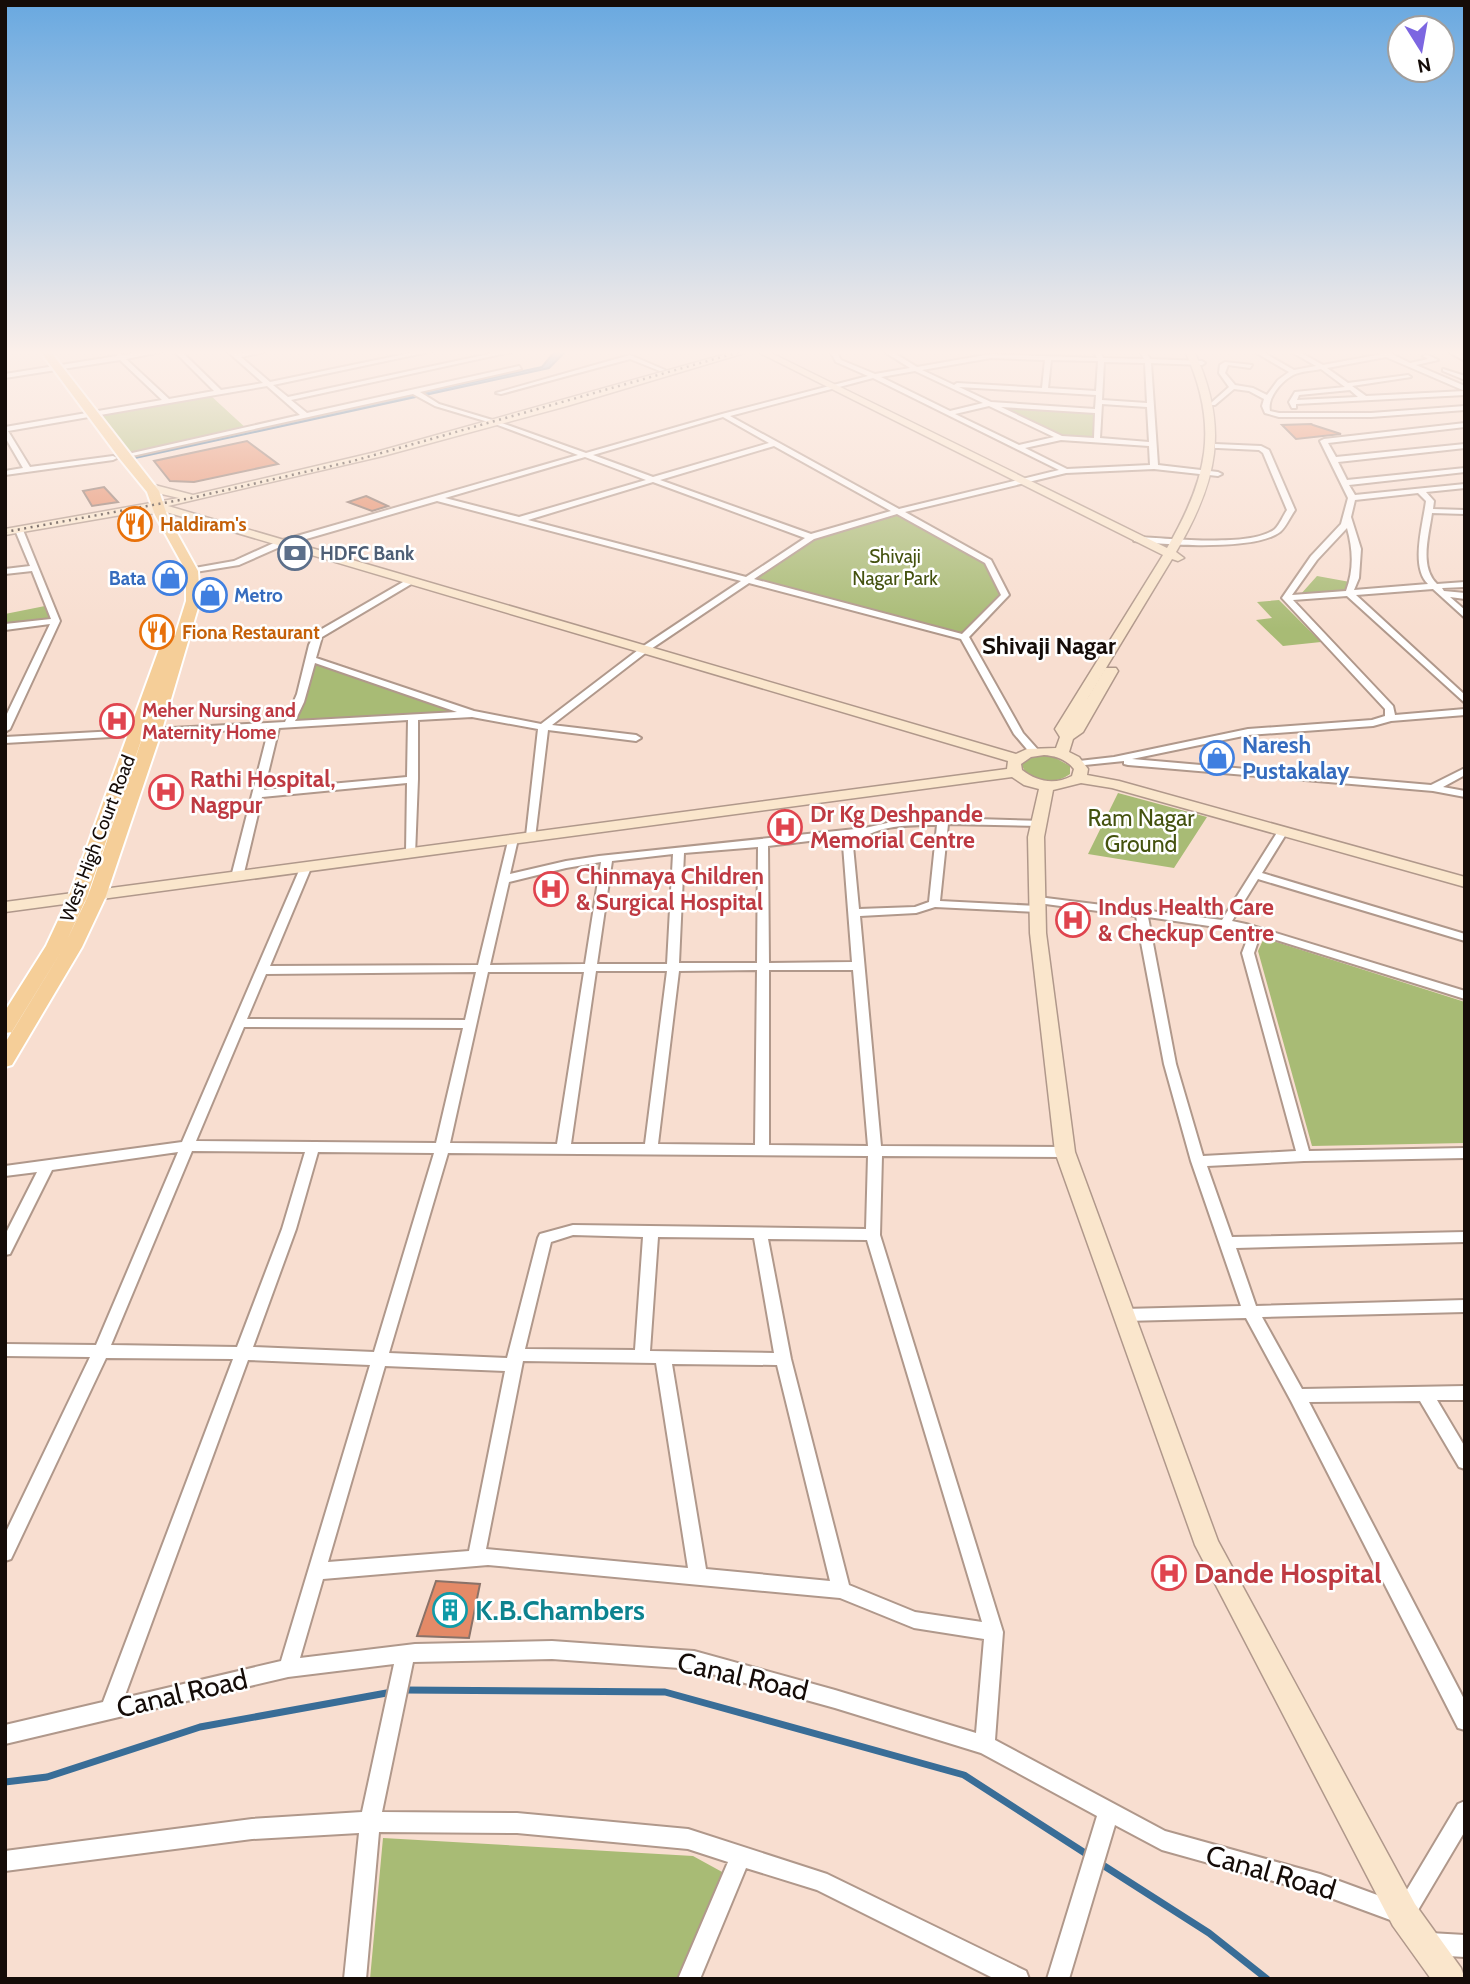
<svg xmlns="http://www.w3.org/2000/svg" width="1470" height="1984" viewBox="0 0 1470 1984" font-family="Cabin,sans-serif">
  <rect width="100%" height="100%" fill="#f8ded0"/>
  <path fill="#a8bb75" d="M210 395 248 430 128 458 96 414Z
    M999 407 1093 413V436H1063Z
    M898 512 987 562 1005 595 964 637 748 580 811 537Z
    M1317 576 1350 582 1346 592 1300 595Z
    M1279 600 1321 642 1283 646 1256 620 1272 618 1257 602Z
    M50 605 56 621 5 627V614Z
    M314 662 472 714 293 723Z
    M1035 756H1052L1070 766V774C1056 785 1028 784 1022 765L1024 761Z
    M1118 793 1207 817 1174 868 1088 854Z
    M1264 938 1465 1002V1143L1312 1146 1258 951Z
    M383 1838 693 1856 724 1873 678 1979H370Z"/>
  <path fill="#4897d4" stroke="#396d97" stroke-width="2" d="M555 351H566L549 368 135 458 248 430 542 367Z"/>
  <g fill="none" stroke-linecap="round" stroke-linejoin="round">
    <path stroke="#396d97" stroke-width="7" d="M404 1690 665 1692 964 1775 1088 1855
      M5 1782 47 1777 200 1727 392 1692
      M1098 1862 1209 1933 1267 1979"/>
  </g>
  <path fill="#e48a67" stroke="#8a7268" stroke-width="2" d="M1311 424 1313 425 1341 434 1296 439 1282 425Z
    M247 441 278 464 194 482 170 481 154 461Z
    M104 487 118 502 92 506 83 491Z
    M366 496 388 506 372 511 348 502Z
    M436 1581 480 1584 469 1638 417 1636Z"/>
  <g fill="none" stroke-linecap="round" stroke-linejoin="round">
    <g stroke="#b0988b" stroke-width="4">
      <path id="street" d="M149 351H165L126 359 169 399 214 391 174 351H181L221 390 263 383 227 351H234L237 354 268 351 241 357 270 382 420 351H433L273 385 288 397 503 351H516L291 400 307 413 519 366 521 369 420 392 439 404 499 422 586 453 722 414 868 376 836 362 830 351H836L841 360 875 374 910 368 883 351H891L917 367 991 354 1097 358 1094 352 1100 351 1103 358 1144 359 1140 351H1146L1150 359 1202 361 1205 363 1202 365 1151 363 1158 465 1218 472 1222 474 1218 476 1154 469 1066 473 905 512 991 560 1009 595 969 637 1023 733 1040 752 1039 754H1031L1014 734 961 639 749 583 648 651 552 725 636 735 641 738 636 741 548 730 535 838 531 839 526 836 538 729 472 717 418 720V779L415 855 411 856 406 853 407 783 262 797 243 877 237 880 231 877 269 728 5 743V737L285 722 297 694 309 645 315 633 410 578 413 579V583L322 637 316 658 474 711 541 724 642 647 741 581 437 501 282 546 239 565 189 573V569L234 561 276 542 578 455 495 424 435 406 413 394 123 458 119 456 300 415 267 386 8 431 30 467 113 456 117 458 113 460 5 475V471L23 468 5 437V427L162 400 120 360 5 378V374L117 356 119 353 123 355ZM991 358 1045 360 1042 388 957 383 954 385 922 370ZM1051 360 1098 361 1096 391 1048 388ZM1104 362 1145 363 1147 403 1102 400ZM915 371 983 403 950 411 881 377ZM873 378 1059 470 899 509 730 416ZM959 387 1096 395 1095 409 991 402ZM1102 404 1147 407 1149 442 1100 438ZM989 406 1054 437 1019 445 955 414ZM1001 407 1095 413 1094 438 1062 436ZM723 417 769 443 653 477 593 455ZM1061 440 1149 446 1150 465 1067 469 1025 448ZM774 446 891 511 811 534 660 480ZM585 457 646 480 519 517 445 498ZM653 482 805 538 746 577 528 520ZM897 514 985 563 1001 595 962 634 754 579 814 539ZM315 663 457 712 295 721 304 702ZM408 720 407 777 264 790 279 728Z
        M1253 351H1261L1294 370 1316 366 1290 351H1298L1323 365 1382 354 1379 351H1386L1410 363 1428 359 1423 356 1426 354 1438 360 1416 365 1465 386V391L1386 357 1327 368 1348 383 1408 375 1411 377 1352 386 1366 396 1465 391V395L1296 404V408H1292L1289 402 1295 392 1345 387 1321 369C1312 371 1301 371 1293 375 1282 381 1267 397 1270 411L1279 413H1371L1465 406V410L1371 417H1279L1265 413 1262 406 1264 399 1249 391 1234 389 1215 405H1211V403L1229 387 1219 373 1220 365 1225 362 1252 365 1250 368 1228 365 1225 373 1235 385 1253 388 1267 395 1278 380 1289 372ZM1350 390 1358 397 1297 400 1299 395Z
        M1447 351H1455L1465 356V361Z
        M630 355 665 370 660 371 630 359 501 394 496 393Z
        M1443 369 1465 376V380L1443 371Z
        M1465 423V427L1328 443 1336 457 1465 444V448L1338 462 1347 480 1465 468V472L1349 485 1355 495 1465 484V488L1426 492 1434 501 1433 509 1465 510V514L1432 513C1429 535 1419 567 1437 584L1465 582V587L1442 588 1444 591 1465 593V599L1450 597 1465 610V618L1433 589 1356 595 1465 695V703L1347 596 1293 600 1393 706 1395 715 1465 709V715L1391 721 1373 726 1248 735 1132 759 1431 785 1465 768V775L1443 787 1465 791V797L1433 791 1128 765 1124 764V761L1075 766 1074 764 1079 761 1114 757 1248 729 1372 720 1385 716V709L1282 598 1311 556 1341 524 1348 498 1320 441 1324 439ZM1418 493 1426 501C1423 524 1410 567 1428 584L1354 590 1359 578 1361 549 1351 517 1355 500ZM1347 528C1353 550 1354 569 1346 591L1292 595 1317 560Z
        M1215 444 1261 446 1269 450 1295 510C1290 517 1286 527 1280 532 1255 551 1165 545 1134 541V537H1137C1168 538 1251 548 1275 529 1280 524 1283 516 1287 510L1263 453 1259 450 1218 448H1215Z
        M16 528 23 530 60 621 10 729 5 732V718L50 624 5 630V624L51 619 32 571 5 574V569L30 566 15 530Z
        M943 818 1044 821 1045 823 1040 826 948 824 940 901 1038 906 1044 909 1038 912 935 907 916 913 860 916 881 1146 1065 1147 1070 1149 1072 1152 1070 1155 1065 1157 882 1156 880 1235 1003 1632 995 1740 1165 1831 1320 1874 1399 1903 1458 1804 1465 1801V1831L1411 1922 1404 1925 1320 1894 1162 1850 1115 1825 1069 1979H1047L1097 1816 981 1753 835 1708 694 1669 552 1659 413 1662 382 1812 517 1813 688 1829 827 1874 1026 1971 1029 1979H995L817 1890 746 1868 700 1979H678L728 1862 688 1849 517 1833 379 1832 366 1979H344L359 1833 252 1839 5 1871V1851L252 1819 362 1812 394 1664 288 1677 5 1744V1725L103 1702 233 1359 106 1358 11 1559 5 1561V1534L90 1357 5 1356V1344L96 1345 178 1152 52 1170 10 1254 5 1255V1235L37 1172 5 1176V1166L182 1142 301 866 305 865 311 868 270 966 478 965 509 837 513 836 518 839 510 874 566 861 599 856 865 828 896 821ZM937 825 929 902 915 907 859 909 853 846C873 824 910 825 937 825ZM850 836 843 845 852 962 769 963 768 846ZM758 847 757 963H679L684 853ZM673 854 667 964H597L612 861ZM601 862 585 964 490 965 509 882 566 868ZM757 970 755 1145 658 1144 679 971ZM769 970H853L868 1146 769 1145ZM596 971H667L645 1144H571ZM476 972 465 1020 247 1019 266 974ZM488 972H584L557 1144 450 1143ZM244 1027 463 1028 436 1143 196 1141ZM192 1151 305 1152 282 1229 237 1347 111 1345ZM318 1152 434 1153 374 1352 253 1347 296 1229ZM448 1153 868 1156 866 1229 573 1225 540 1234 538 1238 507 1358 389 1353ZM573 1235 643 1237 635 1350 525 1349 551 1242ZM658 1237 754 1238 774 1353 650 1351ZM768 1239 867 1240 982 1622 915 1612 849 1585 791 1359ZM248 1360 370 1365 281 1661 124 1698ZM523 1361 656 1363 688 1568 486 1549ZM672 1364 777 1365 830 1581 706 1569ZM385 1366 505 1371 469 1551 328 1562ZM488 1565 840 1598 914 1628 984 1639 976 1733 835 1690 694 1651 552 1641 415 1644 300 1658 323 1579Z
        M1283 828 1288 831 1262 873 1465 934V941L1258 879 1232 921 1246 924 1465 991V999L1260 935 1254 953 1309 1151 1465 1148V1158L1304 1161 1207 1166 1232 1237 1465 1232V1242L1236 1248 1256 1306 1465 1300V1312L1262 1317 1302 1389 1465 1386V1400H1437L1465 1447V1469L1459 1467 1420 1401 1309 1402 1465 1701V1730L1458 1728 1291 1401 1246 1318 1124 1321 1119 1319 1116 1315 1119 1311 1124 1309 1241 1306 1191 1161 1164 1064 1136 916 1038 903 1032 900 1038 897 1222 920 1278 831ZM1148 917 1250 932 1242 953 1296 1151 1203 1156 1176 1064Z
        M1430 1933 1465 1935V1957L1430 1955 1422 1952 1419 1944 1422 1936Z"/>
    </g>
    <g stroke="#b0988b" stroke-width="3">
      <path id="secondary" d="M737 351H751L567 406 383 456 168 506 1016 754 1027 749 1056 748 1060 737 1055 729 1163 555 756 351H767L1167 548C1207 479 1220 427 1185 351H1194C1230 428 1217 482 1176 552L1184 558 1178 561 1172 559 1069 729 1106 668H1116L1118 671 1083 732 1073 739 1069 752 1079 757 1088 769 1087 775 1119 781 1465 877V887L1112 788 1081 783 1053 790 1044 837 1046 933 1075 1152 1218 1541 1415 1904 1461 1968 1465 1979H1431L1393 1926 1195 1545 1055 1152 1030 933 1028 837 1039 789 1024 785 1012 777 5 912V902L1007 769 1008 761 166 512 149 514 144 511 5 535V529L179 498 153 492 143 486V482L193 495 376 452ZM1044 755C1056 756 1066 759 1074 769L1072 776C1055 785 1037 782 1022 770L1021 764 1031 757Z"/>
    </g>
    <g stroke="#fff" stroke-width="4">
      <path id="primary" d="M40 351H50L159 491 167 515 198 571 200 601 161 733 106 896 82 947 12 1065 5 1067V1043L64 947 12 1032 5 1033V1011L46 946 68 899 163 638 170 634 175 636 186 601V571L155 515 147 492 120 459ZM157 695 88 896 67 940 86 899Z"/>
    </g>
    <use href="#street" fill="#fff" fill-rule="evenodd"/>
    <use href="#secondary" fill="#fae6cc" fill-rule="evenodd"/>
    <use href="#primary" fill="#f5ce98" fill-rule="evenodd"/>
    <path stroke="#3a2e29" stroke-width="2.5" stroke-dasharray="2 4.5" stroke-linecap="butt" d="M5 532 191 498 353 461 743 351"/>
  </g>
  <linearGradient id="sky" x2="0" y2="1"><stop stop-color="#68a8e0"/><stop offset="0.56" stop-color="#fcf0ea"/><stop offset="1" stop-color="#fcf0ea" stop-opacity="0"/></linearGradient>
  <rect width="1470" height="629" fill="url(#sky)"/>
  <defs>
    <g id="restaurant-ring" transform="scale(1.75)"><circle r="9.5" fill="#fff" stroke="#e8710a" stroke-width="1.5"/><path d="M-5-6h1v4h1v-4h1v4h1v-4h1v5L-1.5 .5V6h-2V.5L-5-1ZM5-6V6H3V1.5H1.5Q1.5-4 5-6Z" fill="#e8710a"/></g>
    <g id="bank-ring" transform="scale(1.75)"><circle r="9.5" fill="#fff" stroke="#5c6f8a" stroke-width="1.5"/><path d="M-6-4H6V4H-6ZM0-2.3a2.3 2.3 0 1 0 0 4.6a2.3 2.3 0 1 0 0-4.6Z" fill="#5c6f8a"/></g>
    <g id="shop-ring" transform="scale(1.75)"><circle r="9.5" fill="#fff" stroke="#3f7fe0" stroke-width="1.5"/><path d="M-5-2.5h2.3a2.7 3.5 0 0 1 5.4 0H5L5.5 6h-11ZM-1.5-2.5h3a1.5 2.3 0 0 0-3 0Z" fill="#3f7fe0"/></g>
    <g id="hospital-ring" transform="scale(1.75)"><circle r="9.5" fill="#fff" stroke="#e0444e" stroke-width="1.5"/><path d="M-5-5h3v3.5h4V-5h3V5h-3V1.5h-4V5h-3Z" fill="#e0444e"/></g>
    <g id="building-ring" transform="scale(1.75)"><circle r="9.5" fill="#fff" stroke="#0f9aa8" stroke-width="1.5"/><path d="M-4-6H4V6H1V3H-1V6H-4ZM-2.5-4.3h1.7v1.8h-1.7ZM.8-4.3h1.7v1.8H.8ZM-2.5-1h1.7V.8h-1.7ZM.8-1h1.7V.8H.8Z" fill="#0f9aa8"/></g>
  </defs>
  <g fill-rule="evenodd">
    <use href="#restaurant-ring" x="135" y="524"/>
    <use href="#bank-ring" x="295" y="553"/>
    <use href="#shop-ring" x="170" y="578"/>
    <use href="#shop-ring" x="210" y="595"/>
    <use href="#restaurant-ring" x="157" y="632"/>
    <use href="#hospital-ring" x="117" y="721"/>
    <use href="#shop-ring" x="1217" y="758"/>
    <use href="#hospital-ring" x="166" y="792"/>
    <use href="#hospital-ring" x="785" y="827"/>
    <use href="#hospital-ring" x="551" y="889"/>
    <use href="#hospital-ring" x="1073" y="920"/>
    <use href="#hospital-ring" x="1169" y="1573"/>
    <use href="#building-ring" x="450" y="1610"/>
  </g>
  <g text-anchor="middle" stroke-width="5" stroke-linejoin="round" paint-order="stroke">
    <g font-size="19" font-weight="bold" fill="#c56008" stroke="#fff" text-anchor="start">
      <text x="160" y="531">Haldiram's</text>
      <text x="182" y="639">Fiona Restaurant</text>
    </g>
    <g font-size="19" font-weight="bold" fill="#4e5e75" stroke="#fff" text-anchor="start">
      <text x="320" y="560">HDFC Bank</text>
    </g>
    <g font-size="19" fill="#44520f" stroke="#fff">
      <text x="895" y="563">Shivaji<tspan x="895" dy="22">Nagar Park</tspan></text>
    </g>
    <g font-size="19" font-weight="bold" fill="#366cbe" stroke="#fff" text-anchor="end">
      <text x="146" y="585">Bata</text>
      <text x="234" y="602" text-anchor="start">Metro</text>
    </g>
    <g font-size="19" font-weight="bold" fill="#be3a42" stroke="#fff" text-anchor="start">
      <text x="142" y="717">Meher Nursing and<tspan x="142" dy="22">Maternity Home</tspan></text>
    </g>
    <g font-size="19" fill="#150c08" stroke="#fff">
      <text transform="translate(97 838) rotate(-69)" y="7">West High Court Road</text>
    </g>
    <g font-size="23" font-weight="bold" fill="#366cbe" stroke="#fff" text-anchor="start">
      <text x="1242" y="753">Naresh<tspan x="1242" dy="26">Pustakalay</tspan></text>
    </g>
    <g font-size="23" font-weight="bold" fill="#be3a42" stroke="#fff" text-anchor="start">
      <text x="190" y="787">Rathi Hospital,<tspan x="190" dy="26">Nagpur</tspan></text>
      <text x="810" y="822">Dr Kg Deshpande<tspan x="810" dy="26">Memorial Centre</tspan></text>
      <text x="576" y="884">Chinmaya Children<tspan x="576" dy="26">&amp; Surgical Hospital</tspan></text>
      <text x="1098" y="915">Indus Health Care<tspan x="1098" dy="26">&amp; Checkup Centre</tspan></text>
    </g>
    <g font-size="23" fill="#44520f" stroke="#fff">
      <text x="1141" y="826">Ram Nagar<tspan x="1141" dy="26">Ground</tspan></text>
    </g>
    <g font-size="24" font-weight="bold" fill="#150c08" stroke="#fff">
      <text x="1049" y="654">Shivaji Nagar</text>
    </g>
    <g font-size="28" font-weight="bold" fill="#be3a42" stroke="#fff" text-anchor="start">
      <text x="1194" y="1583">Dande Hospital</text>
    </g>
    <g font-size="28" font-weight="bold" fill="#0d838f" stroke="#fff" text-anchor="start">
      <text x="475" y="1620">K.B.Chambers</text>
    </g>
    <g font-size="28" fill="#150c08" stroke="#fff">
      <text transform="translate(743 1676) rotate(13)" y="10">Canal Road</text>
      <text transform="translate(182 1693) rotate(-13)" y="10">Canal Road</text>
      <text transform="translate(1271 1872) rotate(16)" y="10">Canal Road</text>
    </g>
  </g>
  <rect width="1470" height="1984" fill="none" stroke="#150c08" stroke-width="14"/>
  <g transform="translate(1421 49) rotate(169)"><circle r="33" fill="#ffffff" stroke="#a19e9c" stroke-width="2"/>
  <path d="M0-5L12 26L0 18L-12 26Z" fill="#7c66e1"/>
  <text y="-10" font-size="19" font-weight="bold" text-anchor="middle" fill="#150c08">N</text>
  </g>
</svg>
